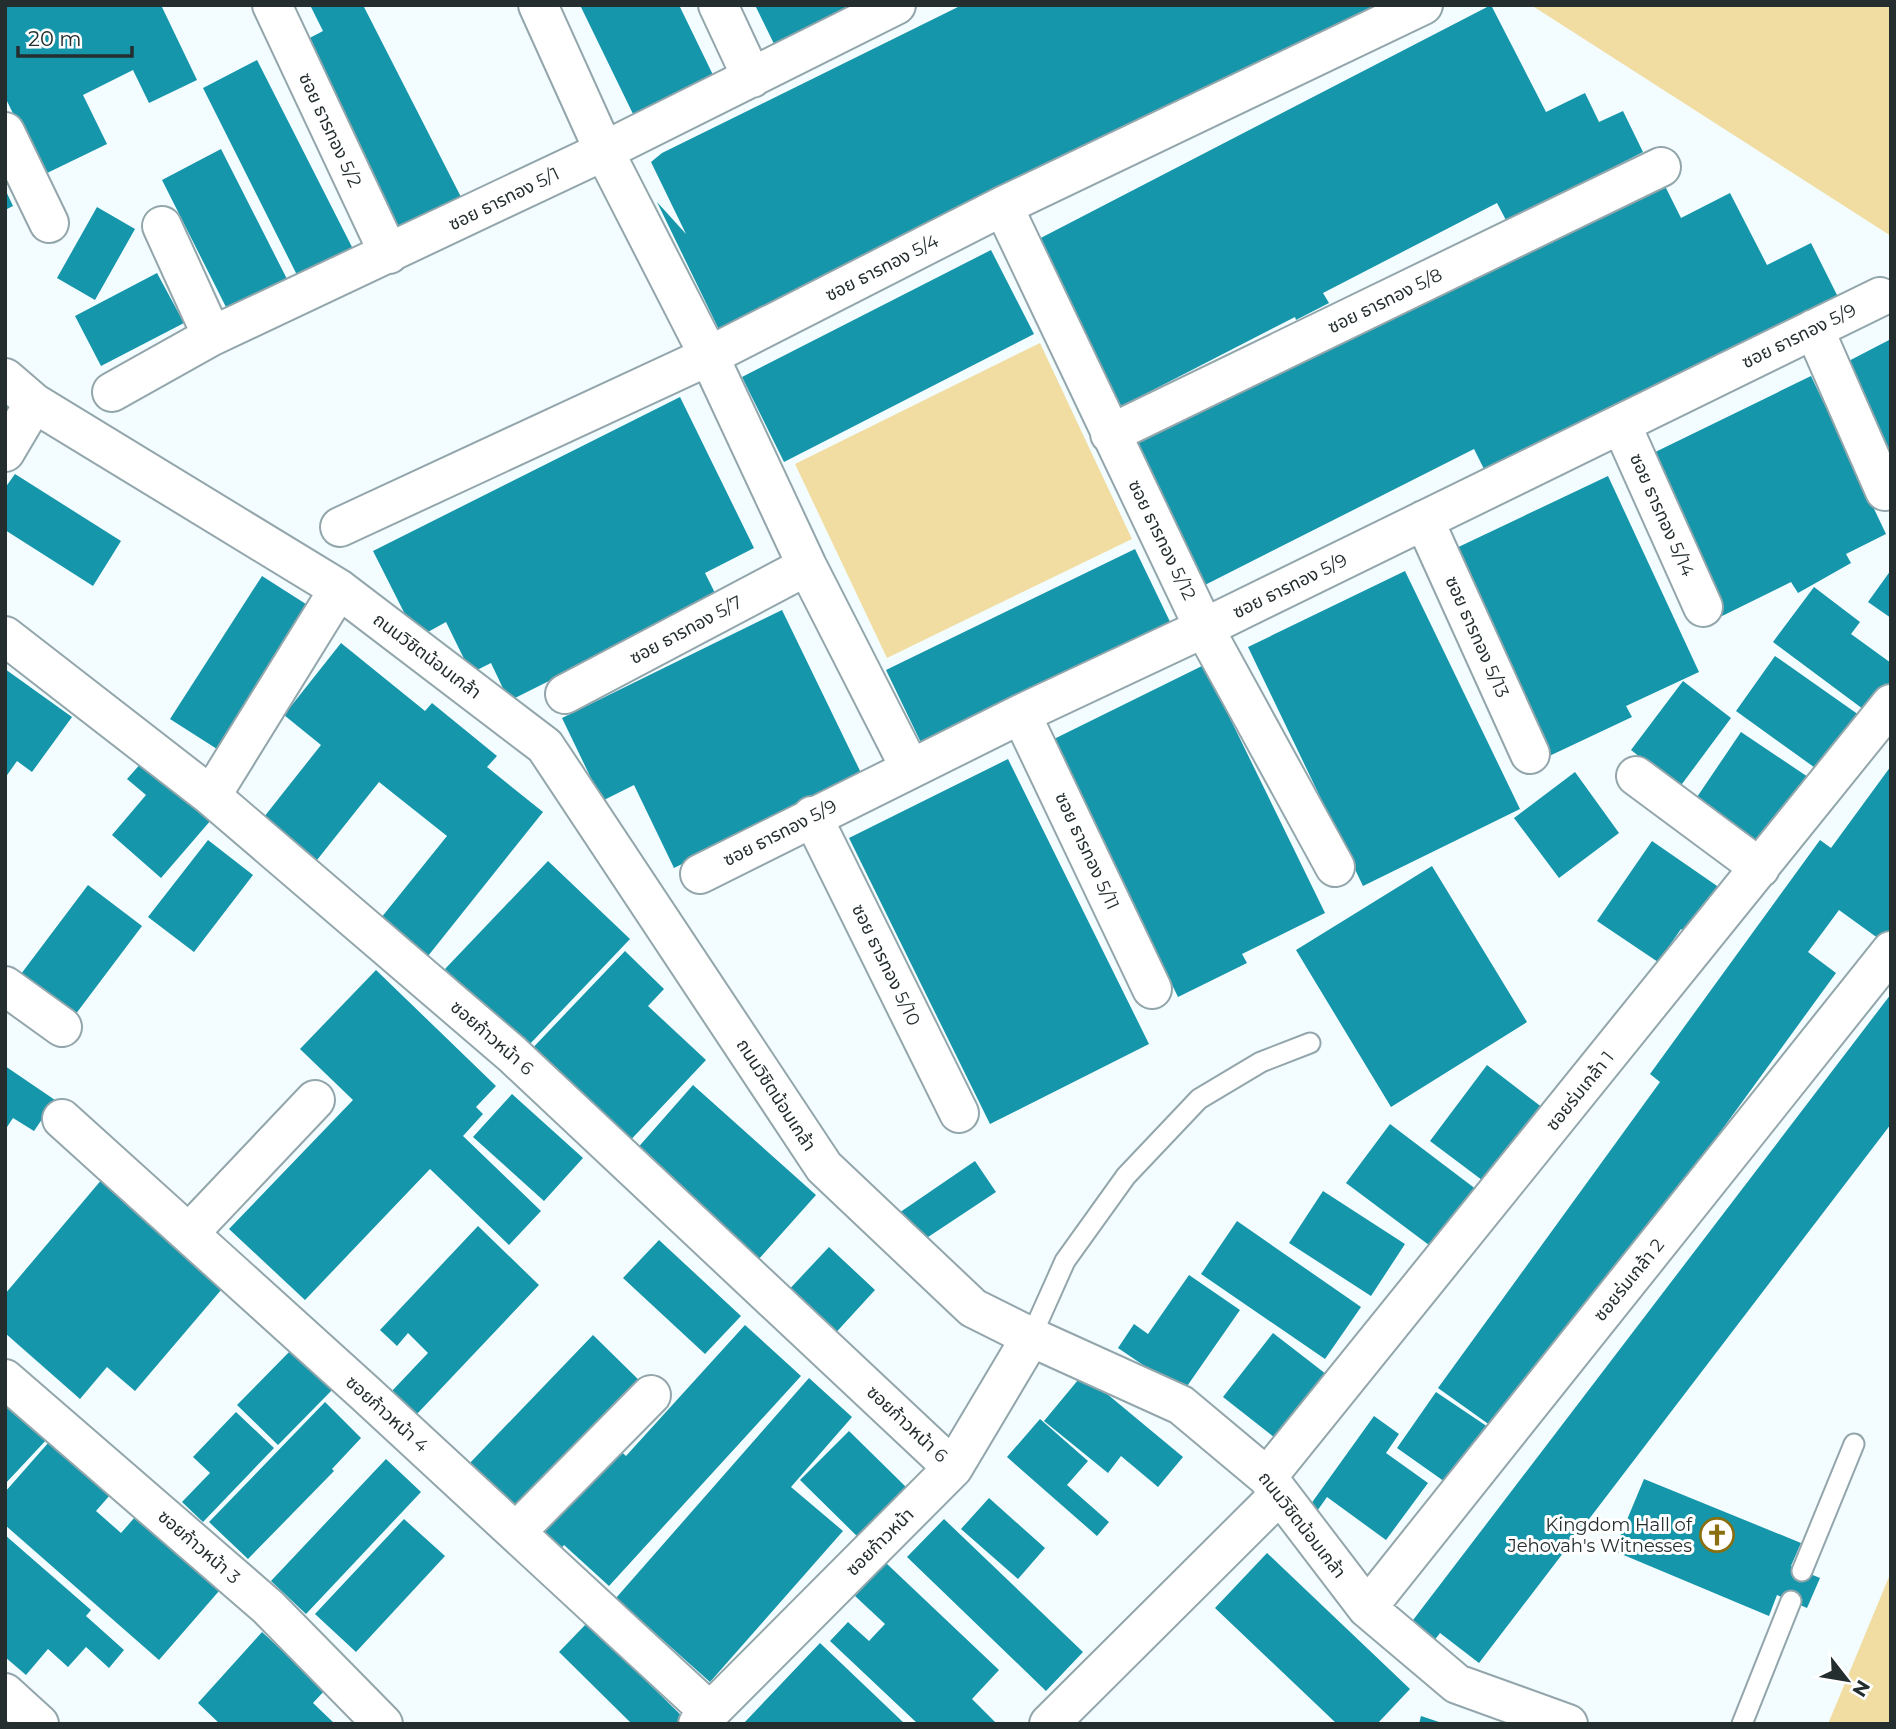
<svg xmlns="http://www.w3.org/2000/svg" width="1896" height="1729" viewBox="0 0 1896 1729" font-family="Montserrat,'Noto Sans Thai',sans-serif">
  <rect width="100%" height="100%" fill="#f3fcfe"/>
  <path fill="#f1dda2" d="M1531 5H1891V236Z
    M1040 343 1132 539 887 658 795 464Z
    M1891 1572V1724H1828Z"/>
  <path fill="#1596ab" d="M5 5H161L197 80 149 103 133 70 83 95 107 144 43 175 5 97Z
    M310 5H363L461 197 396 231 300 43 323 31Z
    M580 5H679L714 77 634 116Z
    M755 5H858L776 48Z
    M962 5H1398L723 338 657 202 686 234 651 162 662 153Z
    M1491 5 1546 112 1585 93 1599 122 1623 111 1643 152 1507 222 1497 203 1323 293 1329 303 1296 320 1295 317 1118 408 1033 242Z
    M257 60 353 249 298 277 203 88Z
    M221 149 288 281 228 311 162 180Z
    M1661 178 1681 218 1730 193 1767 265 1811 243 1841 303 1490 481 1474 449 1199 588 1129 448Z
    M5 189 13 206 5 210Z
    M97 207 135 229 95 300 57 278Z
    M991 250 1034 334 784 462 742 377Z
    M157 273 184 323 101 366 75 316Z
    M1891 339V462L1841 365Z
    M1811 376 1886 534 1846 554 1851 563 1798 593 1791 582 1720 617 1643 458Z
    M680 397 754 548 705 573 717 597 509 701 491 663 471 673 446 622 417 638 373 551Z
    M15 474 121 541 93 586 5 530V488Z
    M1608 476 1699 672 1626 706 1632 717 1545 758 1450 551Z
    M1135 549 1174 630 925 751 886 670Z
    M1891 570V618L1868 602Z
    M1405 571 1520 809 1363 886 1248 647Z
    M262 576 309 606 217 749 170 719Z
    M1814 587 1860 622 1851 634 1891 663V680L1867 712 1773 642Z
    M782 610 862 775 674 868 634 785 602 801 562 718Z
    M341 643 425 711 432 703 497 756 487 767 543 812 428 956 381 918 447 836 379 782 317 860 264 817 321 745 284 715Z
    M1775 656 1859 715 1818 770 1736 711Z
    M1204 665 1325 913 1242 954 1247 963 1178 997 1054 739Z
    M5 669 72 717 32 772 17 761 5 778Z
    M1683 681 1731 718 1679 788 1631 750Z
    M1741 732 1811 779 1763 851 1693 803Z
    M1008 759 1149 1044 990 1124 849 838Z
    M143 761 211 820 161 878 112 835 146 795 127 779Z
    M1891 766V938L1886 944 1839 910 1808 952 1836 973 1501 1433 1438 1388 1660 1082 1650 1074 1820 840 1831 848Z
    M1575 772 1619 833 1559 878 1514 818Z
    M208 840 253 875 194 952 148 917Z
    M1652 841 1720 888 1688 934 1681 929 1658 962 1597 921Z
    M548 861 630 939 527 1047 445 969Z
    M1432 866 1527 1022 1391 1107 1296 950Z
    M88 885 142 926 69 1023 15 982Z
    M625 951 664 989 648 1006 706 1060 624 1147 526 1055Z
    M376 970 496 1086 476 1107 483 1114 463 1136 541 1211 509 1245 430 1169 305 1300 229 1229 353 1100 300 1049Z
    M1891 994V1124L1479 1663 1440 1633 1430 1646 1407 1628Z
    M1487 1065 1543 1108 1486 1183 1430 1141Z
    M5 1066 55 1100 34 1131 13 1118 5 1130Z
    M693 1085 816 1195 757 1261 635 1151Z
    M512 1094 583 1158 544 1201 473 1137Z
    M1390 1124 1481 1193 1437 1251 1346 1183Z
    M975 1161 996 1192 916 1245 896 1215Z
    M103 1178 227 1283 135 1391 107 1367 80 1399 5 1333V1294Z
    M1323 1191 1405 1244 1371 1296 1289 1243Z
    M1237 1221 1361 1307 1325 1359 1201 1274Z
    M478 1226 539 1285 416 1415 392 1391 428 1353 408 1333 397 1346 380 1330Z
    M659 1240 741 1316 705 1354 623 1278Z
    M829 1247 875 1290 830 1339 784 1295Z
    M1189 1275 1240 1310 1183 1392 1118 1348 1134 1324 1148 1334Z
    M745 1325 801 1376 609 1586 564 1545 560 1550 537 1530 614 1445 626 1456Z
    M1273 1333 1335 1381 1284 1445 1223 1397Z
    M593 1335 645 1386 520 1515 468 1465Z
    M294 1347 335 1387 278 1445 237 1405Z
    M1083 1374 1183 1457 1158 1487 1121 1456 1108 1473 1044 1421Z
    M809 1378 852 1417 791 1487 843 1531 710 1682 616 1598Z
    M1436 1392 1488 1427 1448 1484 1397 1448Z
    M5 1396 49 1437 5 1484Z
    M325 1402 361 1438 332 1469 334 1471 248 1559 209 1522Z
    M236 1412 274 1448 203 1522 182 1502 210 1473 193 1457Z
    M1374 1416 1399 1434 1386 1453 1428 1483 1386 1540 1327 1497 1315 1514 1308 1508Z
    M1040 1419 1088 1461 1067 1485 1109 1522 1097 1536 1007 1457Z
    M849 1431 906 1487 887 1507 894 1514 864 1543 800 1480Z
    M49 1442 110 1495 96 1511 121 1533 135 1517 219 1591 159 1660 5 1525V1492Z
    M386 1459 421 1492 306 1614 271 1581Z
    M1644 1479 1801 1543 1791 1566 1820 1578 1807 1608 1777 1595 1769 1616 1614 1551Z
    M989 1498 1045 1548 1018 1579 961 1529Z
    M404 1519 445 1556 356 1652 315 1614Z
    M944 1519 1083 1652 1046 1691 907 1557Z
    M5 1535 91 1610 86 1616 124 1650 109 1668 86 1647 68 1667 48 1649 26 1675 5 1657Z
    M1267 1553 1410 1689 1377 1724H1337L1215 1608Z
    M886 1563 999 1670 972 1699 997 1724H918L830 1641 848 1622 869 1641 885 1624 855 1596Z
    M587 1623 688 1722 686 1724H632L559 1652Z
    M262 1632 325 1690 313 1703 335 1724H220L198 1703Z
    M820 1643 905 1724H743Z
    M1421 1716 1442 1723V1724H1419Z"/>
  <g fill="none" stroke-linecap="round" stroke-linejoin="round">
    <g stroke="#92a6ab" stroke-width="23">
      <path id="lane" d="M1031 1337 1065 1261 1126 1176 1199 1099 1261 1062 1310 1043
        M1802 1571 1854 1444
        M1742 1724 1791 1601"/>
    </g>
    <g stroke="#92a6ab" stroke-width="42">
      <path id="street" d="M272 5 389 254
        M538 5 604 151 709 356 807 566 910 768
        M718 5 752 78
        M5 132 49 223
        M1003 206 1204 628 1335 867
        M162 226 212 336
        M1814 329 1885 491
        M5 378 34 403 339 589 545 746 824 1167 973 1308 1031 1337 1181 1405 1267 1477 1367 1608 1457 1684 1568 1724
        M112 392 212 336 604 151 896 5
        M1621 424 1703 607
        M1110 434 1661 167
        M5 452 34 403
        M1424 520 1530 754
        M340 527 709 356 1003 206 1423 5
        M5 636 211 796 512 1054 953 1468
        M565 694 807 566
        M1021 714 1152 989
        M1636 776 1760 868
        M211 796 339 589
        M812 816 959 1113
        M700 874 1021 714 1204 628 1880 297
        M5 986 62 1027
        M62 1119 366 1394 710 1712
        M189 1233 315 1100
        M5 1379 268 1607 383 1724
        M1267 1477 1891 704
        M516 1532 651 1395
        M1367 1608 1891 951
        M5 1693 39 1724
        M698 1724 953 1468 1031 1337
        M1049 1724 1279 1495"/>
    </g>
    <use href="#lane" stroke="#fff" stroke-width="19"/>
    <use href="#street" stroke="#fff" stroke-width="38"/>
  </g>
  <defs>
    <g id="church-ring" transform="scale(1.75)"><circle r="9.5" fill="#fff" stroke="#896f0f" stroke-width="1.5"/><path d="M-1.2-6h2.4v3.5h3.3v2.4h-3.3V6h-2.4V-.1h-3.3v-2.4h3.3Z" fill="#896f0f"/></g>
  </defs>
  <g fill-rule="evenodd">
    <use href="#church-ring" x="1717" y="1535"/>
  </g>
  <g text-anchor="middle" stroke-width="6" stroke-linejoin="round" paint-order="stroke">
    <g font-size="18" fill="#252e2f" stroke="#fff">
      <text transform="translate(330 130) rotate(65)" y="6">ซอย ธารทอง 5/2</text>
      <text transform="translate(504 199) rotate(-26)" y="6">ซอย ธารทอง 5/1</text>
      <text transform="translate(882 268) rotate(-27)" y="6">ซอย ธารทอง 5/4</text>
      <text transform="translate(1385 301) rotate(-26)" y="6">ซอย ธารทอง 5/8</text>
      <text transform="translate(1799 336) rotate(-26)" y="6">ซอย ธารทอง 5/9</text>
      <text transform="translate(1662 515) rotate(66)" y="6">ซอย ธารทอง 5/14</text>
      <text transform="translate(1162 540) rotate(64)" y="6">ซอย ธารทอง 5/12</text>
      <text transform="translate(1290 586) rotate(-26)" y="6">ซอย ธารทอง 5/9</text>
      <text transform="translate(686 630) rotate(-28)" y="6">ซอย ธารทอง 5/7</text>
      <text transform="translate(1477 637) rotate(66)" y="6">ซอย ธารทอง 5/13</text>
      <text transform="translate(427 656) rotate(37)" y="6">ถนนวิชิตน้อมเกล้า</text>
      <text transform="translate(780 833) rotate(-27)" y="6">ซอย ธารทอง 5/9</text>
      <text transform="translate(1087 851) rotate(65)" y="6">ซอย ธารทอง 5/11</text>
      <text transform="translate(886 965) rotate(64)" y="6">ซอย ธารทอง 5/10</text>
      <text transform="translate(492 1038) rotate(41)" y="6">ซอยก้าวหน้า 6</text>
      <text transform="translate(1580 1091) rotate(-51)" y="6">ซอยร่มเกล้า 1</text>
      <text transform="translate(776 1095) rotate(57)" y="6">ถนนวิชิตน้อมเกล้า</text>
      <text transform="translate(1629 1280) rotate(-51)" y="6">ซอยร่มเกล้า 2</text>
      <text transform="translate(387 1414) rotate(42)" y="6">ซอยก้าวหน้า 4</text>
      <text transform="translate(907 1424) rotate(43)" y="6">ซอยก้าวหน้า 6</text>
      <text transform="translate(1302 1525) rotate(52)" y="6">ถนนวิชิตน้อมเกล้า</text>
      <text transform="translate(880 1542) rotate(-45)" y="6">ซอยก้าวหน้า</text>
      <text transform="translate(199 1547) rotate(41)" y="6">ซอยก้าวหน้า 3</text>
    </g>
    <g font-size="18" fill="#252e2f" stroke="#fff" text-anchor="end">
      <text x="1692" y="1531">Kingdom Hall of<tspan x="1692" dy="21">Jehovah's Witnesses</tspan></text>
    </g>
  </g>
  <rect width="1896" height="1729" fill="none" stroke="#252e2f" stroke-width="14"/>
  <g transform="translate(1847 1680) rotate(121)" stroke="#ffffff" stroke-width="5" paint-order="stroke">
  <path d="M0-5L12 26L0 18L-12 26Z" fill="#252e2f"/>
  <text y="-10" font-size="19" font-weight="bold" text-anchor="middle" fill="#252e2f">N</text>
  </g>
  <path d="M18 46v10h114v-10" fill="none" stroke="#252e2f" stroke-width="3.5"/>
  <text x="28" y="46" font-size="21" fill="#252e2f" stroke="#ffffff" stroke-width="5" paint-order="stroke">20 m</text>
</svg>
